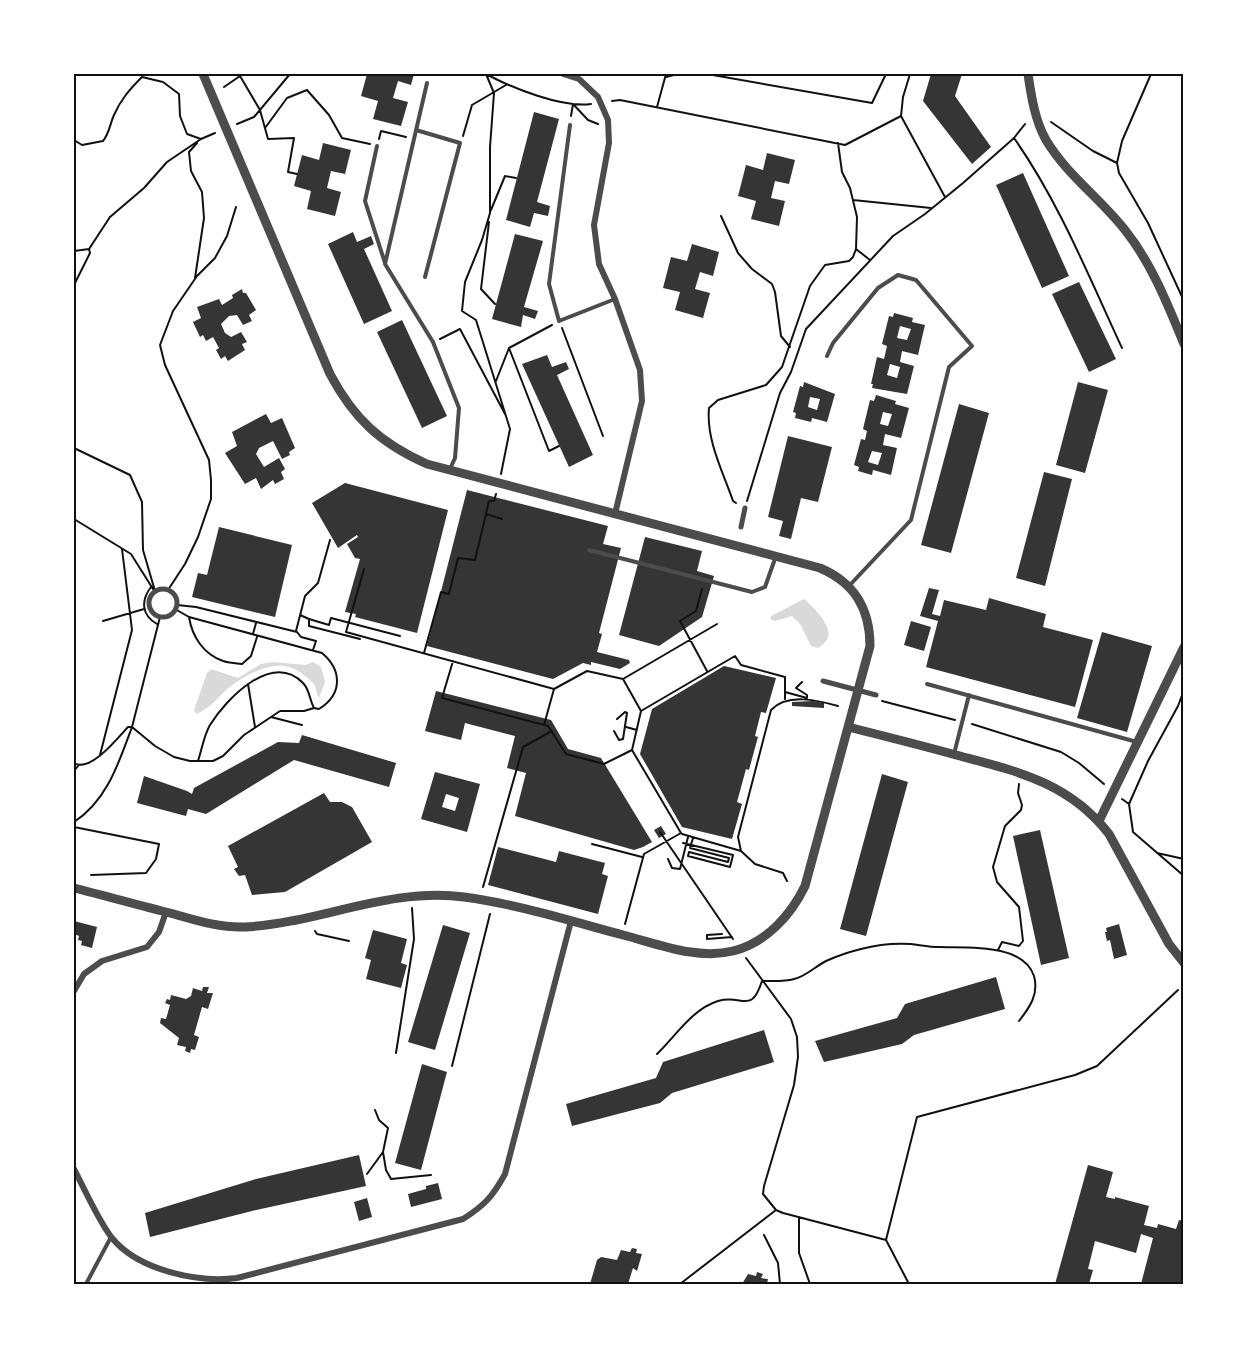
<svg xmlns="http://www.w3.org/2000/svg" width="1257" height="1358" viewBox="0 0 1257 1358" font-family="Montserrat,sans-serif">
  <rect width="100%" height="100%" fill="#fff"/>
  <path fill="#d9d9d9" d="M804 599C813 607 836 628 826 641 824 644 821 646 818 648L811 646 800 624 792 616 775 621 770 619 771 616Z
    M273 662 306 665 313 662 321 667 325 682 319 698C316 693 316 685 312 682 306 676 297 669 289 667 268 661 240 678 225 691 216 700 209 709 196 714L194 710 207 673 211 669 238 678 261 664Z"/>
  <path fill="#353535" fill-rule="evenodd" d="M367 74H414L411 85 398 81 393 98 408 102 401 126 373 119 378 101 361 96Z
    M931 74H962L955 96 991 147 972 164 923 101Z
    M534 112 559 119 537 202 550 206 548 216 534 213 530 227 506 220Z
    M323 143 351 150 345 174 331 171 327 188 341 192 335 216 307 209 311 191 294 186 302 155 319 160Z
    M767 153 795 160 789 184 775 181 771 198 785 201 779 226 751 219 756 201 738 196 746 165 763 170Z
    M1023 173 1069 276 1042 288 996 185Z
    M353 232 357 242 371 236 374 244 364 249 392 311 364 324 328 244Z
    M515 234 543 241 524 307 538 311 535 319 523 315 521 327 492 319Z
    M692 244 719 252 713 276 700 272 695 289 710 293 703 318 675 310 680 292 663 288 671 257 687 261Z
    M1079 282 1116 359 1089 372 1052 294Z
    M242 289 243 293H246L256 310 249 315 252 321 243 325 237 315 229 316 221 324 225 333 231 337 241 332 247 342 242 344 245 350 228 361 225 356 221 359 216 350 219 348 213 337 206 341 203 335 200 337 193 322 201 318 197 307 219 299 222 305 233 298 232 295Z
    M894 313 913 318 912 322 925 325 918 355 902 351 900 362 914 366 907 394 872 388 873 384H871L877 357 884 359 887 346 882 344 889 316 893 317ZM900 326 911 329 907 340 897 338ZM890 364 900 367 897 378 887 375Z
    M402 320 447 416 422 428 377 332Z
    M547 355 552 367 566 362 569 369 557 375 593 455 569 467 522 364Z
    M804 382 835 394 827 422 812 418 811 422 795 418 796 413 793 412 800 386 803 387ZM810 397 820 399 817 410 808 407Z
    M1078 382 1108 390 1085 473 1056 465Z
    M876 395 896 401 895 404 909 408 901 438 885 434 883 445 897 448 891 475 873 470 872 475 858 471 859 467 854 465 861 439 865 440 867 431 863 429 870 400 874 401ZM883 412 892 414 888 426 880 424ZM872 451 882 453 878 465 868 462Z
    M959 404 989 413 951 553 921 545Z
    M266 414 271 423 282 418 295 448 289 452 290 455 282 459 273 441 259 448 256 454 264 467 279 458 285 469 281 472 284 479 275 484 273 480 261 489 256 478 245 484 225 453 237 446 232 432Z
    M788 436 832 447 818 502 801 498 791 539 779 536 783 521 768 517Z
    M1044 472 1072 479 1045 586 1016 578Z
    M345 483 448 510 417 633 355 617 356 614 345 612 360 559 355 558 347 544 358 537 357 535 338 548 312 503Z
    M467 490 608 526 603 544 621 548 599 633 602 634 597 652 629 660 630 663 620 669 591 662V665L583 663 553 679 427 646Z
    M219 527 292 545 275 617 192 597 198 573 207 575Z
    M645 537 702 551 697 571 714 576 702 617 659 646 619 635Z
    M929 588 939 590 932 614 940 616 944 600 986 610 989 598 1046 614 1043 627 1093 640 1075 707 926 667 938 621 920 616Z
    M911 621 931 627 924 651 904 645Z
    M1102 632 1152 646 1127 732 1077 718Z
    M724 666 776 678 766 713 761 712 755 736 758 737 749 770 746 769 737 802 742 804 732 839 682 827 640 754 652 709Z
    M436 691 551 720 568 749 601 758 652 842 643 847 634 850 515 816 526 773 507 768 515 736 465 723 461 740 425 731Z
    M813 701 824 703V708L792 706V702Z
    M302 735 396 763 389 787 294 760 206 814 188 809 186 816 137 803 144 776 187 791 192 794 194 788 278 742 299 743Z
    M435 772 480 784 467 832 421 819ZM446 794 459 798 455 811 442 807Z
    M882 774 908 782 866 936 840 929Z
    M324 793 330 802H342L352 807 372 842 285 892 252 895 245 875 239 876 234 869 238 867 228 846Z
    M661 826 666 834 659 838 654 830Z
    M1040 830 1069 958 1041 965 1013 836Z
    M498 847 556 862 559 851 605 863 602 874 608 876 598 914 488 885Z
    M74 921 97 927 92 948 81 945 82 941 78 940 79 936 74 934Z
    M1119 924 1127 955 1114 959 1110 940 1107 941 1105 932H1107L1106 928Z
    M443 925 470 933 435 1050 408 1042Z
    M373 930 407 939 401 963 407 965 401 988 366 979 371 960 365 958Z
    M996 977 1005 1009 914 1035 902 1044 824 1062 815 1041 897 1018 905 1004Z
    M203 987H209L207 993H213L208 1009 202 1007 194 1035 199 1037 195 1050 191 1049 190 1053 185 1051 186 1047 177 1045 179 1038 160 1023 161 1018 166 1019 170 1005 165 1003 167 999 170 1000 171 995 186 999 191 996 193 988 202 991Z
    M764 1030 774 1062 672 1093 660 1103 572 1126 566 1104 656 1078 663 1062Z
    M422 1064 447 1072 421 1170 395 1163Z
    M359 1155 366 1186 252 1211 150 1237 145 1213 256 1179Z
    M1088 1165 1113 1172 1106 1197 1115 1199V1197L1149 1206 1144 1225 1157 1228 1158 1224 1176 1229 1179 1220 1184 1221V1237L1181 1247 1184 1248 1181 1258H1184V1284H1141L1153 1238 1141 1234 1136 1253 1095 1241 1088 1269 1093 1270 1089 1284H1055Z
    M438 1183 442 1199 411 1207 408 1194 426 1189V1186Z
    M367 1198 372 1217 359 1221 354 1202Z
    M632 1248 637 1249 636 1253 642 1254 637 1271 633 1268 628 1284H590L597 1260 601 1257 617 1260 621 1250 630 1252Z
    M757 1272 763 1274 761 1278 768 1279 767 1284H742L748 1274 756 1276Z"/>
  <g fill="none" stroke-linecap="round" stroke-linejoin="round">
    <path stroke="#111" stroke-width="2" d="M486 74 494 93 490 147V213L482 240 465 282 462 311 476 320 510 429 501 474
      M486 74C512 88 562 108 591 104
      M707 74 872 103 886 74
      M666 77 678 74
      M224 87 240 76 260 110 268 139 294 138 288 172 297 174
      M612 101 620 100 845 145 901 116 903 97 910 74
      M573 104 588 120 598 124
      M657 107 666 74
      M571 116 573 104
      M901 116 945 197
      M1051 122 1093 151 1117 163 1119 173 1148 223 1184 301
      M237 124 254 117 290 74
      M265 128 287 98 307 90 329 115 342 138 370 144
      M463 136 472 105 506 85
      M1014 138C1059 202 1089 277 1122 348
      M379 139 381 131 406 137
      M74 140 82 145 103 141C109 134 110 124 114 115 121 99 130 89 142 77L163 82 179 94 180 116 187 134 201 139
      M1117 163 1122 141 1151 74
      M853 200 931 208
      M491 210 505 176 516 178
      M721 216 738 253 752 269 772 284 775 292 781 336 790 347
      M489 222 481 289 495 304
      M89 249 110 217 144 188 167 162 201 139 215 133
      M856 249 870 260
      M74 251 89 249 90 253 74 285
      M195 278 204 218 202 192 191 171 189 152 197 143
      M74 311V328
      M562 328 603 436
      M440 339 460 329 505 414
      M509 348 549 451 559 446
      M496 381 509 348 552 325
      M74 448 130 475 142 502 143 550 155 591
      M496 494 494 501H489L486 514 502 519
      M747 501 780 393 791 372 806 329 893 236 925 214 963 183 1014 138 1025 124
      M736 503 733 501C723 472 706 440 709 408L718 400 766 385 782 367 810 286 825 265 849 261 853 257 856 249 857 217 850 188 842 172 838 143
      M74 519 131 554 153 589
      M364 569 346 632 554 689 544 725
      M151 587C141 600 141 615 157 624
      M702 589 696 611 680 621 707 671
      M168 590 185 564 198 537 211 499V480L209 460 165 365 160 345 173 311 197 276 215 258 227 236 236 207
      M177 605 196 607 297 632 301 637 316 641 313 650
      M300 615 309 619V626L360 639
      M160 617 132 727 155 746 174 757 190 761H213L223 756 244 735 280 711H304L314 708 319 709C343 694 342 670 322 653L189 617 175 609
      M189 617C192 636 203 654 223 661 229 663 236 663 242 664L251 656 257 637
      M309 619 329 625 331 618 400 636
      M103 621 144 609
      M296 631 305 596 318 583 330 540
      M253 634 256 623
      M424 653 441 592 449 594 458 558 475 560 486 514
      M453 661 442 698 548 726 566 754 604 764 632 750 641 711 623 679 587 671 554 689
      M623 679 717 624
      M248 684 255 727
      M785 692 807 698V695L796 688 802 682
      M882 701 955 720
      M641 711 735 656 741 665 785 677V699
      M271 717 302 725
      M972 724 1061 752 1079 763 1104 784
      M626 727 637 730
      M614 731 619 740 623 739 627 713 625 712 617 719
      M100 755 132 630 122 549
      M198 761C202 749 204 735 210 725 226 699 272 651 303 683 310 690 309 699 314 708
      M74 763C90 773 117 739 128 727H132
      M74 771 78 766
      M1122 799 1129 804 1133 832 1184 876
      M1129 804 1148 761 1178 706 1184 690
      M74 822C107 801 119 762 132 727
      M74 827 159 844 156 859 146 873 91 875
      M660 832 733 939
      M682 834 741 851 755 864 783 873 787 881
      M683 843 733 855 730 867 688 856
      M592 844 642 857
      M741 851 738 837 771 710C787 693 817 700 838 706
      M1157 853 1184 859
      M688 856 689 852 728 862 729 858 690 848 693 838
      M668 859 672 868 680 869 688 837
      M483 887 523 747 552 731
      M625 924 644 854 681 833 632 750
      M315 931 317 934 349 941
      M722 934 707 935V939L732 937
      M998 950 1002 942 1019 946 1023 941 1019 907 997 882 993 867 1005 826 1021 810 1022 805 1018 793 1019 784
      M746 958 791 1019 797 1037 798 1057 794 1085 764 1186 763 1194 776 1210 783 1213 886 1240 909 1284
      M396 1053 414 939 412 908
      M657 1054C675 1037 692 1009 718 1001 743 994 751 1015 762 981 772 981 784 982 794 979 805 977 816 966 826 961 837 956 849 952 861 949 876 945 896 943 911 944 920 945 930 947 939 947 967 948 1023 943 1034 976 1039 994 1030 1007 1019 1021
      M452 1066 490 914
      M383 1152 386 1170 391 1179 431 1175
      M367 1174 383 1152 388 1128 379 1120 375 1110
      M799 1217V1253L810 1284
      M764 1235 778 1263 780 1284
      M886 1240 917 1117 1075 1075 1097 1066 1178 990
      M680 1284 776 1210"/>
    <path stroke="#4c4c4c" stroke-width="4" d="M427 83 385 264 433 342 459 408 455 458 450 469
      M570 125 549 284 559 321 615 299
      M416 130 460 143 425 277
      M377 146 365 201 385 263
      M827 356 833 343 878 288 898 275 916 280 972 346 949 367 911 520 849 586
      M589 550 752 592 765 587 776 556
      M927 684 1137 742
      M954 754 969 695
      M86 1284 111 1237"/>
    <path stroke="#4c4c4c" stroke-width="5" d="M741 527 745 508
      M149 603a14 14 0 1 1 28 0a14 14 0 1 1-28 0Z
      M823 681 876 695"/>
    <path stroke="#4c4c4c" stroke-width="6" d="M563 74 579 79 598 97 608 120 609 143 594 225 599 264 615 299 640 370 642 401 615 514
      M74 991 84 974 102 961 147 947 159 932 166 912
      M74 1169C84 1188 99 1222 112 1238 138 1270 197 1283 237 1278L463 1219C485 1205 493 1196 505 1174L571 921"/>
    <path stroke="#4c4c4c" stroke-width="9" d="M1028 74C1031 95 1035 121 1046 140 1067 175 1100 198 1125 230 1152 264 1168 305 1184 344
      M848 727C884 736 920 745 956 755 1016 771 1069 782 1109 834L1169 944 1184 963
      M1099 821 1184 647
      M74 888C106 896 138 905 170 913 195 920 219 928 245 927 319 923 389 887 464 897 517 904 571 921 623 935 658 944 697 960 733 951 766 943 791 915 805 886L870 646C870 609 855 583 820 568L427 464C380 443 354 419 330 374L203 74"/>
  </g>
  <rect width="1257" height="1358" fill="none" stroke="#ffffff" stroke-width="150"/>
  <rect x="75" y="75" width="1107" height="1208" fill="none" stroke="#111" stroke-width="2"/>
</svg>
